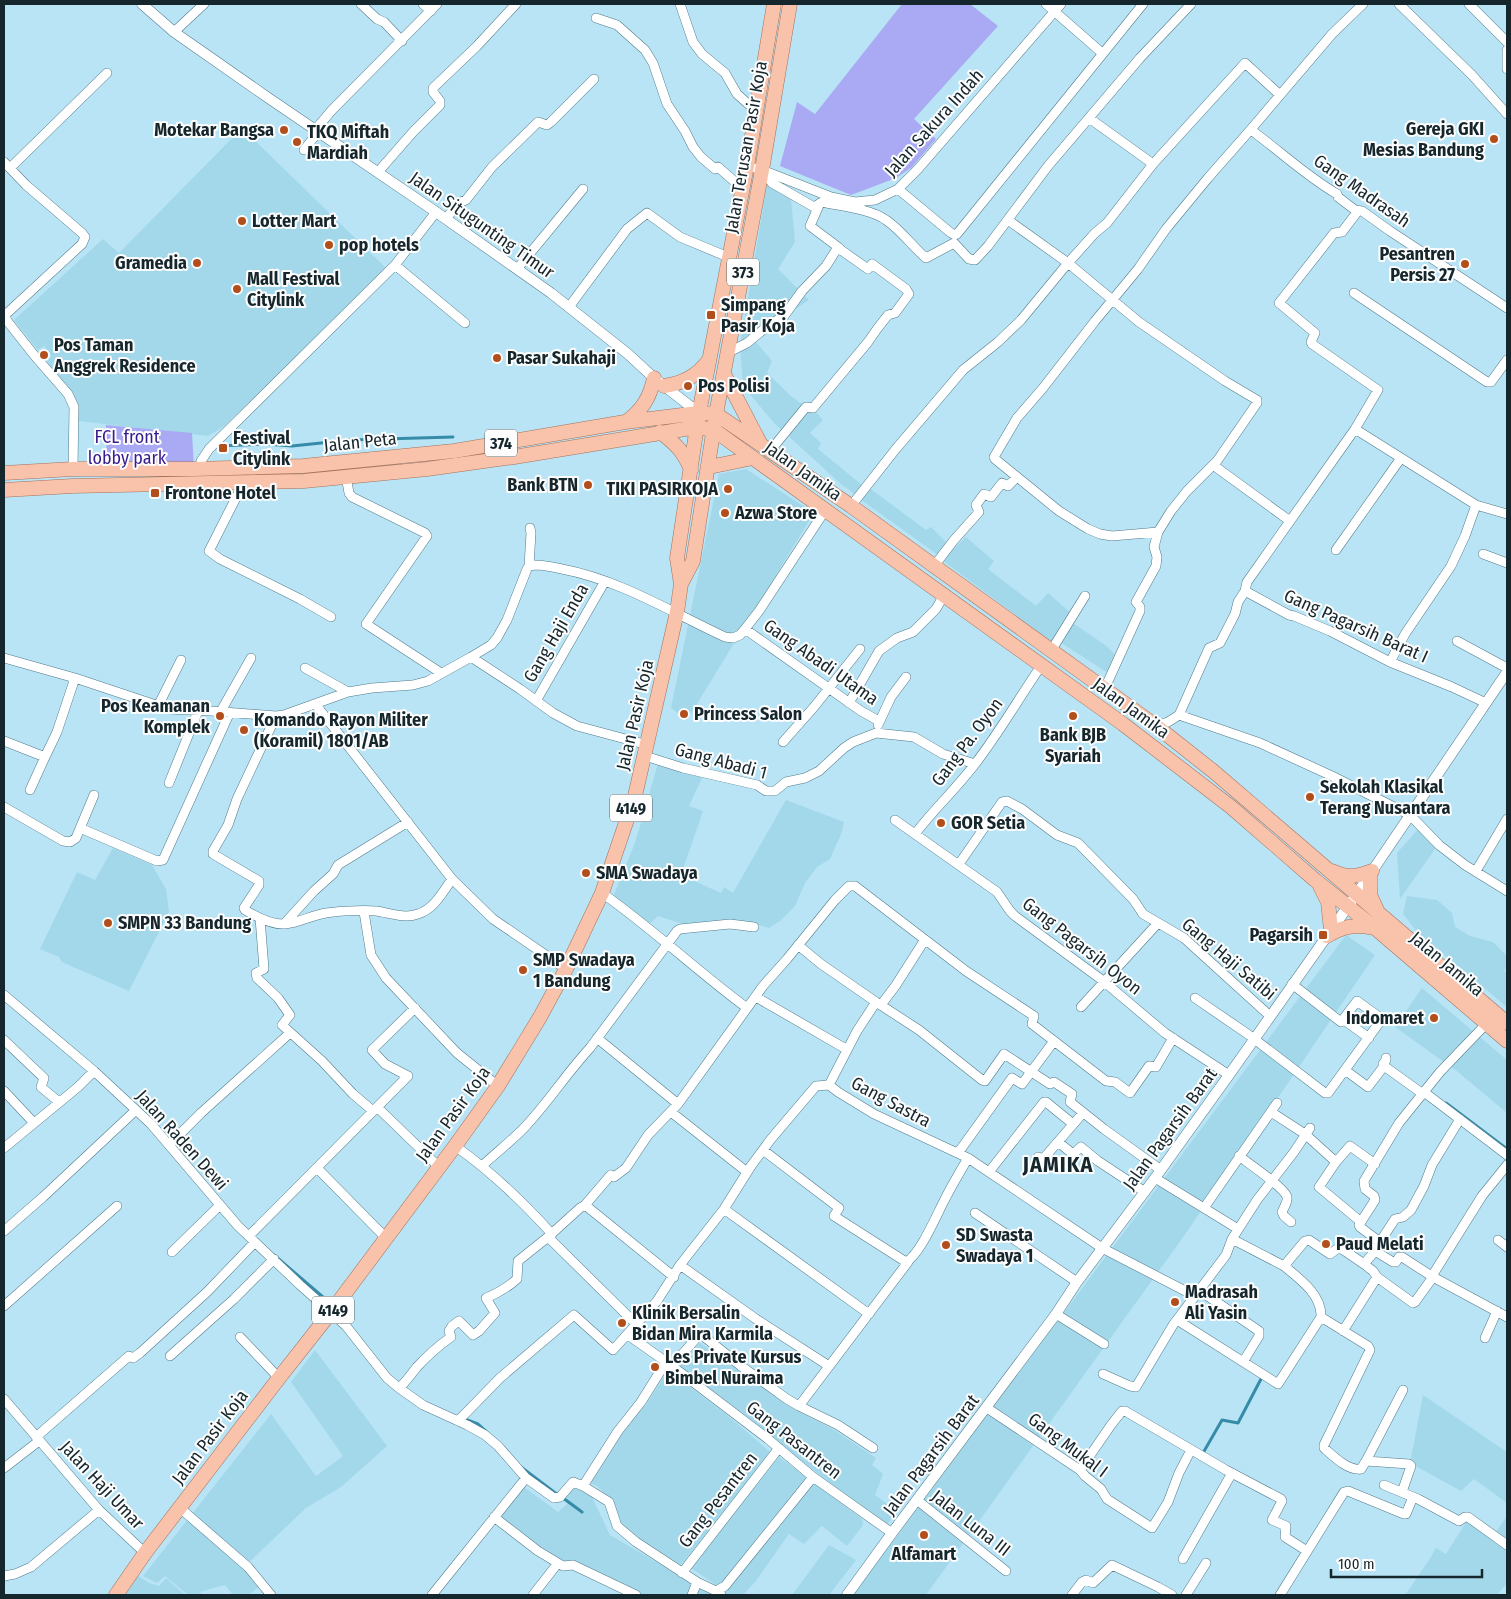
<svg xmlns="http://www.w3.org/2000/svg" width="1511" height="1599" viewBox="0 0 1511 1599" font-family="'Fira Sans Condensed',sans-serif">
  <rect width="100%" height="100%" fill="#b8e4f5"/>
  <path fill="#a3d8eb" d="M242 128 387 269 224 426 208 436 78 421V406L72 392 47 362 51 356 44 346 38 350 14 320 103 239 119 253Z
    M767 184 791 199 795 242 778 269 809 300 782 318 756 342 772 361 767 373 791 396 803 405 815 411 823 420 810 433 821 443 818 449 862 485 855 494 842 485 774 423 743 386 740 346Z
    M746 469 814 513 687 720 671 708 719 474Z
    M868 487 926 530 931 527 947 543 938 555 860 499Z
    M966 537 994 561 988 569 1036 606 1048 593 1073 615 1052 642 942 560Z
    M1070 621 1105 645 1119 658 1111 675 1057 640Z
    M659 760 702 778 689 806 703 811 681 875 721 893 724 887 733 893 786 800 844 822 841 834 830 859 817 867 805 883 795 906 780 921 769 928 752 923 683 924 658 916 648 925 613 897 635 843Z
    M1418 829 1437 846 1400 899 1397 853Z
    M113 848 152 865 166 889 169 912 129 991 71 966 62 962 59 957 40 949 77 872 95 880Z
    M1407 896 1437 900 1452 913 1455 927 1470 936 1493 942 1507 956V968L1504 970 1507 974V1007L1417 932 1403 914Z
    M1346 935 1375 955 1186 1233 926 1595H853Z
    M1422 988 1507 1060V1113L1458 1072 1395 1027Z
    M700 1343 799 1412 831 1428 876 1458 872 1465 883 1474 875 1495 897 1511 886 1526 679 1366Z
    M315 1350 387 1446 341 1487 306 1508 244 1567 259 1587 248 1595H233L225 1585 199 1592 204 1595H192V1594L188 1595 165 1576 157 1583 143 1576 271 1414 316 1476 343 1456 291 1382Z
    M668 1370 728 1416 770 1452 681 1565 619 1526 610 1499 597 1486 586 1481 616 1432 646 1405Z
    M1423 1395 1507 1452V1503L1474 1479 1461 1491 1410 1463Z
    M779 1457 806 1477 719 1587 691 1568Z
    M814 1483 862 1519 863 1525 847 1546 822 1526 804 1544 789 1534 755 1582 743 1595H723Z
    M565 1485 591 1495 610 1535 713 1595H642L581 1567 565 1566 498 1520 524 1487 558 1512 568 1503 561 1499Z
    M1507 1516V1583L1497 1595H1405L1429 1560 1436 1548 1446 1554 1468 1519 1493 1536Z
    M829 1545 856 1560 829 1595H792Z
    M138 1576 149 1583 159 1586 166 1578 185 1595H125Z"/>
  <path fill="#aaaaf4" d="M902 4H970L998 26 914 119 936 139 912 167 896 178 851 195 780 166 797 102 815 114Z
    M106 425 192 433 194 469 107 468Z"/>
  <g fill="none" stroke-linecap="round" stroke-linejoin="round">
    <path stroke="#368ca8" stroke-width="3" d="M216 446 266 444 292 446 350 440 453 437
      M1446 1103 1507 1149
      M274 1255 323 1297
      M340 1312 349 1324
      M462 1418 478 1424 487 1432
      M1201 1452 1203 1453 1222 1420 1238 1423 1262 1377
      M521 1467 558 1495
      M563 1498 582 1512"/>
    <g stroke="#517a8a" stroke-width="10">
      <path id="minor" d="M361 4 377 19 384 22 402 41
        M423 4 431 11
        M680 4 693 42 702 54 725 73 737 94 756 111
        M1046 4 1102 53
        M1399 4 1472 75 1507 114
        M1469 4 1507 42
        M596 18 617 25 645 50 653 63 667 104 685 131 693 147 701 157 715 169 718 167 743 189
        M174 32 204 4
        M1507 50V69
        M1089 118 1153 164
        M315 130 332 110 437 4
        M1251 130C1280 151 1306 176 1337 194L1338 197 1355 210 1362 211 1390 231 1507 308
        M304 150 318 132
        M4 162 26 185 82 233 85 237 82 244 4 316
        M747 166 762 170 831 197 855 202 875 200 898 189 918 169 1061 4
        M10 168 107 73
        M378 172 413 132 440 105V101L433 92V88L477 46 516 4
        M767 172 769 179 772 183 814 207 822 202C840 206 871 209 886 220 901 230 912 246 926 258L954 243 969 259 975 260 988 246 1048 166 1140 58 1191 4
        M898 189 951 233 955 235 957 234 1143 4
        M1358 211 1342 232 1334 233 1279 303 1315 333 1311 342 1312 344 1378 390 1355 429 1247 582 1245 591 1289 615 1294 616 1330 631 1390 662 1452 687 1486 703
        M436 212 395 265 465 323
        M446 219 458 203 466 200 492 167 536 124 538 122 547 125 551 122 594 79
        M1008 220 1068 263 1139 322 1225 381 1257 400V403L1217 461 1187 491 1171 511 1158 532 1112 536 1100 534 1088 529 1059 511 995 459 994 457 1017 418 1043 388 1095 321 1138 269 1166 229 1208 178 1252 128 1332 34 1363 4
        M517 269 583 189
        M1354 293 1487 382H1491L1507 360
        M569 307 627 229 647 213 680 237 728 257
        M4 317 34 355 68 394 74 407 73 469
        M729 352 747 343 769 325 784 316 802 291 826 266 838 247
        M1355 429 1476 505 1507 514
        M770 451 806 407 813 408 868 342 877 329 888 315 895 313 909 294 906 289 872 264 868 269 841 250 838 247 810 226 820 203
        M1213 465 1290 521
        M200 469 201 461 209 449 395 265
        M346 476 349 493 352 497 425 533 427 536 366 624 441 673
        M244 482 209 551 220 559 300 599 331 617
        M851 506 895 450 963 370 998 342 1021 320 1068 263 1095 233 1107 223 1153 164 1245 63 1280 95
        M1336 550 1401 458
        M1483 554 1507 563
        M529 566 531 533 530 528
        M934 566 954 540 979 512 976 505 984 494 991 497 1002 483 1008 486 1017 477
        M745 629 861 711 879 721
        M1457 641 1507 668
        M1051 651 1085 596
        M471 657 520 689 553 713 577 726 648 745
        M4 658 75 678 168 709 211 711 276 716 284 715 348 692 372 688 413 685 428 681 471 657 491 645 497 638 507 620 527 569 529 566 535 565C544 565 553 567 562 569 620 580 671 612 725 637L733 638 740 635 745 629 759 611 822 515 824 509
        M1390 662 1405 634 1451 566 1465 536 1476 505
        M305 668 348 692
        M1105 688 1140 611V607L1136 602 1156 566 1157 557 1154 547 1158 532
        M536 701 605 581
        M849 703 879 651 897 638 913 632 936 609 944 595
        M316 705 452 879 493 919 566 969
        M158 706 181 660
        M221 711 251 658
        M1179 715 1209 648 1220 643 1235 614 1238 602 1245 591
        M276 716 237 799 228 825 213 851V854L259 881V885L244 908 245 910C255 916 273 925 285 924 299 923 312 915 326 913 339 911 363 910 376 911 390 913 404 919 418 914 434 909 443 892 452 879
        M878 725 891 697 906 677
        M1156 726 1168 722 1179 715 1260 743 1332 776 1410 815 1439 845 1465 865 1507 891
        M4 741 45 757 57 732 75 678
        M783 742 814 707 860 649
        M645 756 683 768 757 785 766 791H775L786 782 805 778 819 771 844 748 853 742 876 733 914 737 943 754 975 764
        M169 783 198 711
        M30 790 45 757
        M4 807 63 841 70 842 76 838 94 795
        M895 820 997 892 1010 911 1015 916 1102 980 1165 1033 1229 1075
        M80 828 157 861 163 860 230 712
        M915 834C934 809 956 789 975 764 999 733 1019 698 1041 666
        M959 864 1002 802 1007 801 1022 809 1057 835 1078 843 1133 899 1143 914 1184 938 1270 1016
        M1476 871 1507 819
        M602 893C653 929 697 971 747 1008
        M364 912 371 955 386 978 457 1053 498 1086
        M260 918 264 969 256 973 257 978 278 998 290 1015 282 1025 322 1061 353 1094 373 1111
        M284 924 314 891 333 874 338 865 408 822
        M798 945 821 964 876 1002 857 1031 829 1085
        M4 995 94 1071 151 1124 238 1226 300 1285 346 1326 387 1378 399 1388 423 1405 467 1425 485 1435 498 1446 526 1478 554 1498 560 1497 573 1482 583 1486 609 1502 617 1526 636 1542 697 1582 716 1591 721 1595
        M756 997 846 1049
        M1195 998 1249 1035 1325 1093H1328L1382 1019 1357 1001 1341 1022 1292 984
        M876 1002 919 1030 982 1080 985 1081 1004 1054 1050 1084 1054 1082 1072 1094 1070 1102 1104 1129 1161 1170
        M881 1005 896 985 924 941
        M1081 1007 1158 923
        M1344 1020 1369 1038
        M597 1038 678 1104
        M4 1040 44 1078 41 1087 59 1102
        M1386 1058V1060L1383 1064 1384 1066 1423 1094
        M1345 1070 1368 1087 1384 1066
        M829 1085 838 1092 874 1114 968 1158 1102 1248 1195 1296
        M4 1091 34 1123
        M1424 1092 1507 1155
        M377 1107 439 1167
        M671 1112 747 1172
        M1271 1112 1305 1134 1336 1162 1319 1187 1361 1222
        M1058 1142 1073 1154 1081 1147 1098 1161 1145 1192
        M169 1145 201 1113 290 1033
        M455 1146C491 1171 522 1201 552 1234
        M4 1148 78 1087 94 1071
        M763 1150 839 1208 834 1216 906 1262C920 1255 937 1214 945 1199 952 1185 960 1172 968 1158
        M958 1153 1012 1078 1022 1084 1054 1041
        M1239 1156C1248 1163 1285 1188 1287 1197 1288 1202 1284 1207 1282 1212L1284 1216 1291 1222
        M1038 1157 1043 1159 1083 1113
        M1336 1162 1350 1146 1375 1164
        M483 1165C496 1153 510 1142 523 1129 547 1104 566 1074 590 1048L677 931 680 929 730 924 754 927
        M317 1168 386 1238
        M989 1172 1044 1102H1046L1073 1124
        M1155 1178 1238 1229
        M585 1205 674 1277
        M1204 1208 1277 1103
        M724 1209 869 1314
        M975 1213 1077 1282
        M4 1231 43 1197 136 1110
        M249 1236 408 1076 385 1064 372 1050 415 1008
        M548 1237 636 1324
        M1232 1239 1284 1266 1305 1241 1309 1240 1330 1254 1337 1249H1342L1364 1264 1375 1251 1380 1242 1360 1227 1359 1225 1375 1200 1374 1196 1365 1189 1364 1181 1399 1123 1440 1072 1487 1023
        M1498 1240 1507 1247
        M1380 1242 1395 1219 1403 1217 1411 1210 1424 1186 1432 1165 1460 1119
        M1375 1251 1393 1262H1396L1399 1257H1402L1433 1277 1507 1317
        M172 1252 220 1205
        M1364 1264 1373 1271 1377 1277 1413 1303 1415 1302 1433 1277
        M680 1265 756 1319 829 1366
        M1432 1276 1482 1196 1507 1165
        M1199 1290 1259 1331V1336L1243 1362
        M4 1306 117 1206
        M1056 1314 1104 1344
        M1321 1317 1368 1346 1370 1350 1324 1445V1448C1333 1456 1348 1471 1361 1469L1366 1461
        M1177 1320 1278 1384 1321 1317C1322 1295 1300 1279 1284 1266
        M1343 1331 1377 1277
        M628 1335 672 1366 768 1439 813 1477 892 1533
        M240 1337 279 1378
        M1485 1338 1497 1311
        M170 1356 234 1299 274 1259
        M672 1366 699 1335H702L741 1366 787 1399 799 1406 838 1425 873 1448
        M1103 1374 1130 1386 1136 1387 1173 1325 1226 1255 1232 1239 1257 1200 1294 1152 1310 1128
        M399 1388C406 1382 411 1374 417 1367 428 1355 438 1346 451 1337L449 1331 452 1326 459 1321 473 1335 479 1331 495 1313 486 1298C498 1293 507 1288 517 1279L518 1261 548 1237 580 1208 585 1205 609 1177 611 1175 614 1177 626 1168 648 1135 678 1104 763 986 787 959 835 900 849 886H855L966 971 1034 1016 1032 1024 1106 1081 1115 1082 1130 1093 1149 1066 1156 1067 1173 1038
        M4 1399 99 1510 145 1553
        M799 1406 908 1262
        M987 1408 1080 1470 1085 1476 1101 1489 1107 1499 1152 1528 1168 1502 1179 1473 1191 1450
        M458 1421 500 1378 574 1315 613 1350 657 1301 680 1265 724 1209 751 1166 771 1139 816 1086 829 1085
        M36 1437 129 1356 133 1358 140 1353 207 1292 255 1242
        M4 1468 39 1441
        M1080 1470 1111 1425 1122 1411H1125L1226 1470 1281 1499 1282 1501 1272 1520 1286 1526 1285 1537 1307 1551
        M1384 1485 1418 1499 1459 1521 1465 1517H1468L1507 1545
        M583 1486 618 1431 641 1402 666 1362
        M1402 1492 1411 1466 1409 1464 1366 1461 1403 1390
        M917 1500 1006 1571
        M180 1508 248 1567 271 1595
        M494 1517 538 1551 563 1566 573 1565 636 1595
        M1183 1559 1232 1473
        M682 1573 779 1448
        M4 1576 15 1574 31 1567 99 1510
        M716 1591 725 1586 813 1477
        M432 1595 526 1478
        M533 1595 558 1563
        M692 1595 697 1582
        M1072 1595 1082 1582 1086 1580 1093 1583 1112 1565 1158 1587 1172 1595
        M1186 1595 1206 1563
        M1280 1595 1344 1492 1348 1491 1404 1514H1406L1413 1497"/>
    </g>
    <g stroke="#517a8a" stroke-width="11">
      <path id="tertiary" d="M142 4 174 32 267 97 436 212 551 293 628 354 654 378 699 413
        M847 1595 892 1533 1056 1314 1077 1282 1155 1178 1229 1075 1356 895 1507 672"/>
    </g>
    <g stroke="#a5715a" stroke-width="15">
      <path id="primary" d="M724 374 760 443
        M664 386C684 383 697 376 709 360
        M626 422C642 410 650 398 654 378
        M660 432C676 444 684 452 691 470
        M709 467 753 458
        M4 473 73 469H194L303 466 454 451 625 422 699 413 716 414 851 506 1156 726 1213 771 1507 1023
        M4 490 72 486 304 481 427 469 514 457 697 427 714 430 1123 724 1231 807 1315 880 1375 928 1507 1041
        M681 584 693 561 716 414 762 170 790 4
        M1332 871C1347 878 1357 877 1372 871
        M1370 875V895L1377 910
        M1320 886 1328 902 1331 930
        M1327 936C1343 926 1356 924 1374 928
        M116 1595 145 1553 279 1378 331 1312 455 1146 498 1086 540 1017 566 969 602 893 635 796 677 612 681 584 677 558 699 413 747 166 774 4"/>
    </g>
    <use href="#minor" stroke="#fff" stroke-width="9"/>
    <use href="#tertiary" stroke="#fff" stroke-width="10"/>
    <use href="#primary" stroke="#f8c2ab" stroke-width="14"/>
  </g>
  <g fill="#b24e1c" stroke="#fdfdfd" stroke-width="2">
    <circle cx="284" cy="130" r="5"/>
    <circle cx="1494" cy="139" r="5"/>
    <circle cx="297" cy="142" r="5"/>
    <circle cx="242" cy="221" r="5"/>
    <circle cx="329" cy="245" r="5"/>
    <circle cx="197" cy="263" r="5"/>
    <circle cx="1465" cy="264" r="5"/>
    <circle cx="237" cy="289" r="5"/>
    <rect x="706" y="310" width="10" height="10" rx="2.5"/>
    <circle cx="44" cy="355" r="5"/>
    <circle cx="497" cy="358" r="5"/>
    <circle cx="688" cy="386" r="5"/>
    <rect x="218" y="443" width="10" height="10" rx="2.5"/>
    <circle cx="588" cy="485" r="5"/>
    <circle cx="728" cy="489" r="5"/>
    <rect x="150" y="488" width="10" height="10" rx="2.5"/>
    <circle cx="725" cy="513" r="5"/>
    <circle cx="684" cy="714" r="5"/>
    <circle cx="220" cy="716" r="5"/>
    <circle cx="1073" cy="716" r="5"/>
    <circle cx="244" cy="730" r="5"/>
    <circle cx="1310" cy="797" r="5"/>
    <circle cx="941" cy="823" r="5"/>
    <circle cx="586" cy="873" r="5"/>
    <circle cx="108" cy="923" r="5"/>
    <rect x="1318" y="930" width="10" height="10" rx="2.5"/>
    <circle cx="523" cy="970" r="5"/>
    <circle cx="1434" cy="1018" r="5"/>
    <circle cx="1326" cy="1244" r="5"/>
    <circle cx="946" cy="1245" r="5"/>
    <circle cx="1175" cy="1302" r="5"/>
    <circle cx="622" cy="1323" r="5"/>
    <circle cx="655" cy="1367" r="5"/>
    <circle cx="924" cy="1535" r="5"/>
  </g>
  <g text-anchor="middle" stroke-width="4" stroke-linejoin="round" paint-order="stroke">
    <g fill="#fdfdfd" stroke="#5b666b" stroke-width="1">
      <rect x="727" y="258.5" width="32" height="27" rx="4"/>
      <rect x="485" y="429.5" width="32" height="27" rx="4"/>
      <rect x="610" y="794.5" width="42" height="27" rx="4"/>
      <rect x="312" y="1296.5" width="42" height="27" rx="4"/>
    </g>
    <g font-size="16" font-weight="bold" fill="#15262c">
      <text x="743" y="278">373</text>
      <text x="501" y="449">374</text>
      <text x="631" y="814">4149</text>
      <text x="333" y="1316">4149</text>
    </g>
    <g font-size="18" fill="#15262c" stroke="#fdfdfd">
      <text transform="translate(934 123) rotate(-48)" y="6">Jalan Sakura Indah</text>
      <text transform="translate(746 147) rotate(-80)" y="6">Jalan Terusan Pasir Koja</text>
      <text transform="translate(1362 191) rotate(35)" y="6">Gang Madrasah</text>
      <text transform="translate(482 225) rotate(35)" y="6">Jalan Situgunting Timur</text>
      <text transform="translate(360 442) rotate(-6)" y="6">Jalan Peta</text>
      <text transform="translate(803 471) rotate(35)" y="6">Jalan Jamika</text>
      <text transform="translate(1356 626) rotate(24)" y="6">Gang Pagarsih Barat I</text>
      <text transform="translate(556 633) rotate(-60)" y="6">Gang Haji Enda</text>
      <text transform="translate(821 662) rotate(35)" y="6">Gang Abadi Utama</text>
      <text transform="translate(1131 708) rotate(36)" y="6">Jalan Jamika</text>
      <text transform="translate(635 715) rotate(-77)" y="6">Jalan Pasir Koja</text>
      <text transform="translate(967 742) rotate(-53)" y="6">Gang Pa. Oyon</text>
      <text transform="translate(721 761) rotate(15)" y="6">Gang Abadi 1</text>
      <text transform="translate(1082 946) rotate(38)" y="6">Gang Pagarsih Oyon</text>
      <text transform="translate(1229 959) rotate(40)" y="6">Gang Haji Satibi</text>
      <text transform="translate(1447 964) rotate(40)" y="6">Jalan Jamika</text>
      <text transform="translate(891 1102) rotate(28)" y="6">Gang Sastra</text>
      <text transform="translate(453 1114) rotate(-54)" y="6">Jalan Pasir Koja</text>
      <text transform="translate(1170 1129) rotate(-54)" y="6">Jalan Pagarsih Barat</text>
      <text transform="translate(182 1140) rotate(48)" y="6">Jalan Raden Dewi</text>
      <text transform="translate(210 1437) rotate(-53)" y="6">Jalan Pasir Koja</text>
      <text transform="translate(794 1440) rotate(38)" y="6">Gang Pasantren</text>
      <text transform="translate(1068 1445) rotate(37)" y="6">Gang Mukal I</text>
      <text transform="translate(931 1455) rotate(-53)" y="6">Jalan Pagarsih Barat</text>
      <text transform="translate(102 1485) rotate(47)" y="6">Jalan Haji Umar</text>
      <text transform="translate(718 1500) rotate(-52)" y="6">Gang Pesantren</text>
      <text transform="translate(971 1523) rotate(38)" y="6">Jalan Luna III</text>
    </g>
    <g font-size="18" font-weight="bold" fill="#15262c" stroke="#fdfdfd" text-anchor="start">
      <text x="1484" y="135" text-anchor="end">Gereja GKI<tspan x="1484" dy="21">Mesias Bandung</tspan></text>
      <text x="274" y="136" text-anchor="end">Motekar Bangsa</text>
      <text x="307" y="138">TKQ Miftah<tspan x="307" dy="21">Mardiah</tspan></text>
      <text x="252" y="227">Lotter Mart</text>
      <text x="339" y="251">pop hotels</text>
      <text x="1455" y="260" text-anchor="end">Pesantren<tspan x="1455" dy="21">Persis 27</tspan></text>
      <text x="187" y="269" text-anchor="end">Gramedia</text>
      <text x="247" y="285">Mall Festival<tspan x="247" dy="21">Citylink</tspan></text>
      <text x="721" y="311">Simpang<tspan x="721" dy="21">Pasir Koja</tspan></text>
      <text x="54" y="351">Pos Taman<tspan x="54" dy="21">Anggrek Residence</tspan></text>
      <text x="507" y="364">Pasar Sukahaji</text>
      <text x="698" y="392">Pos Polisi</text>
      <text x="233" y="444">Festival<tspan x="233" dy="21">Citylink</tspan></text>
      <text x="578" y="491" text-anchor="end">Bank BTN</text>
      <text x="718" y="495" text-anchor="end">TIKI PASIRKOJA</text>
      <text x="165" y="499">Frontone Hotel</text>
      <text x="735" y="519">Azwa Store</text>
      <text x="210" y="712" text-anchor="end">Pos Keamanan<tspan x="210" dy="21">Komplek</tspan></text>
      <text x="694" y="720">Princess Salon</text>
      <text x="254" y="726">Komando Rayon Militer<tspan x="254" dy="21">(Koramil) 1801/AB</tspan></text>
      <text x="1073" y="741" text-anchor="middle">Bank BJB<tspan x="1073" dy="21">Syariah</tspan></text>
      <text x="1320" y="793">Sekolah Klasikal<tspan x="1320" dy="21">Terang Nusantara</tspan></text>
      <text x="951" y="829">GOR Setia</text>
      <text x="596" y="879">SMA Swadaya</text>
      <text x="118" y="929">SMPN 33 Bandung</text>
      <text x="1313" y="941" text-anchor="end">Pagarsih</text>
      <text x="533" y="966">SMP Swadaya<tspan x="533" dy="21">1 Bandung</tspan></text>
      <text x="1424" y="1024" text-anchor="end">Indomaret</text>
      <text x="956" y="1241">SD Swasta<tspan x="956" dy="21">Swadaya 1</tspan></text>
      <text x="1336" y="1250">Paud Melati</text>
      <text x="1185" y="1298">Madrasah<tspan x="1185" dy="21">Ali Yasin</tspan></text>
      <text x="632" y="1319">Klinik Bersalin<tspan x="632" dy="21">Bidan Mira Karmila</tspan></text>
      <text x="665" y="1363">Les Private Kursus<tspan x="665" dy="21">Bimbel Nuraima</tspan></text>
      <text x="924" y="1560" text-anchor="middle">Alfamart</text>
    </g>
    <g font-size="18" fill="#371c8f" stroke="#fdfdfd">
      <text x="127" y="443">FCL front<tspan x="127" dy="21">lobby park</tspan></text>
    </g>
    <g font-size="22" font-weight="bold" letter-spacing="1" fill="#15262c" stroke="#fdfdfd">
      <text x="1058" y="1172">JAMIKA</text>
    </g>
  </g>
  <rect width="1511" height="1599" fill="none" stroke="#15262c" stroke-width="10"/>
  <path d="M1331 1569v8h151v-8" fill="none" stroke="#15262c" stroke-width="2.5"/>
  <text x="1338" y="1569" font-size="15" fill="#15262c" stroke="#fdfdfd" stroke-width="4" paint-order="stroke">100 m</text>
</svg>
